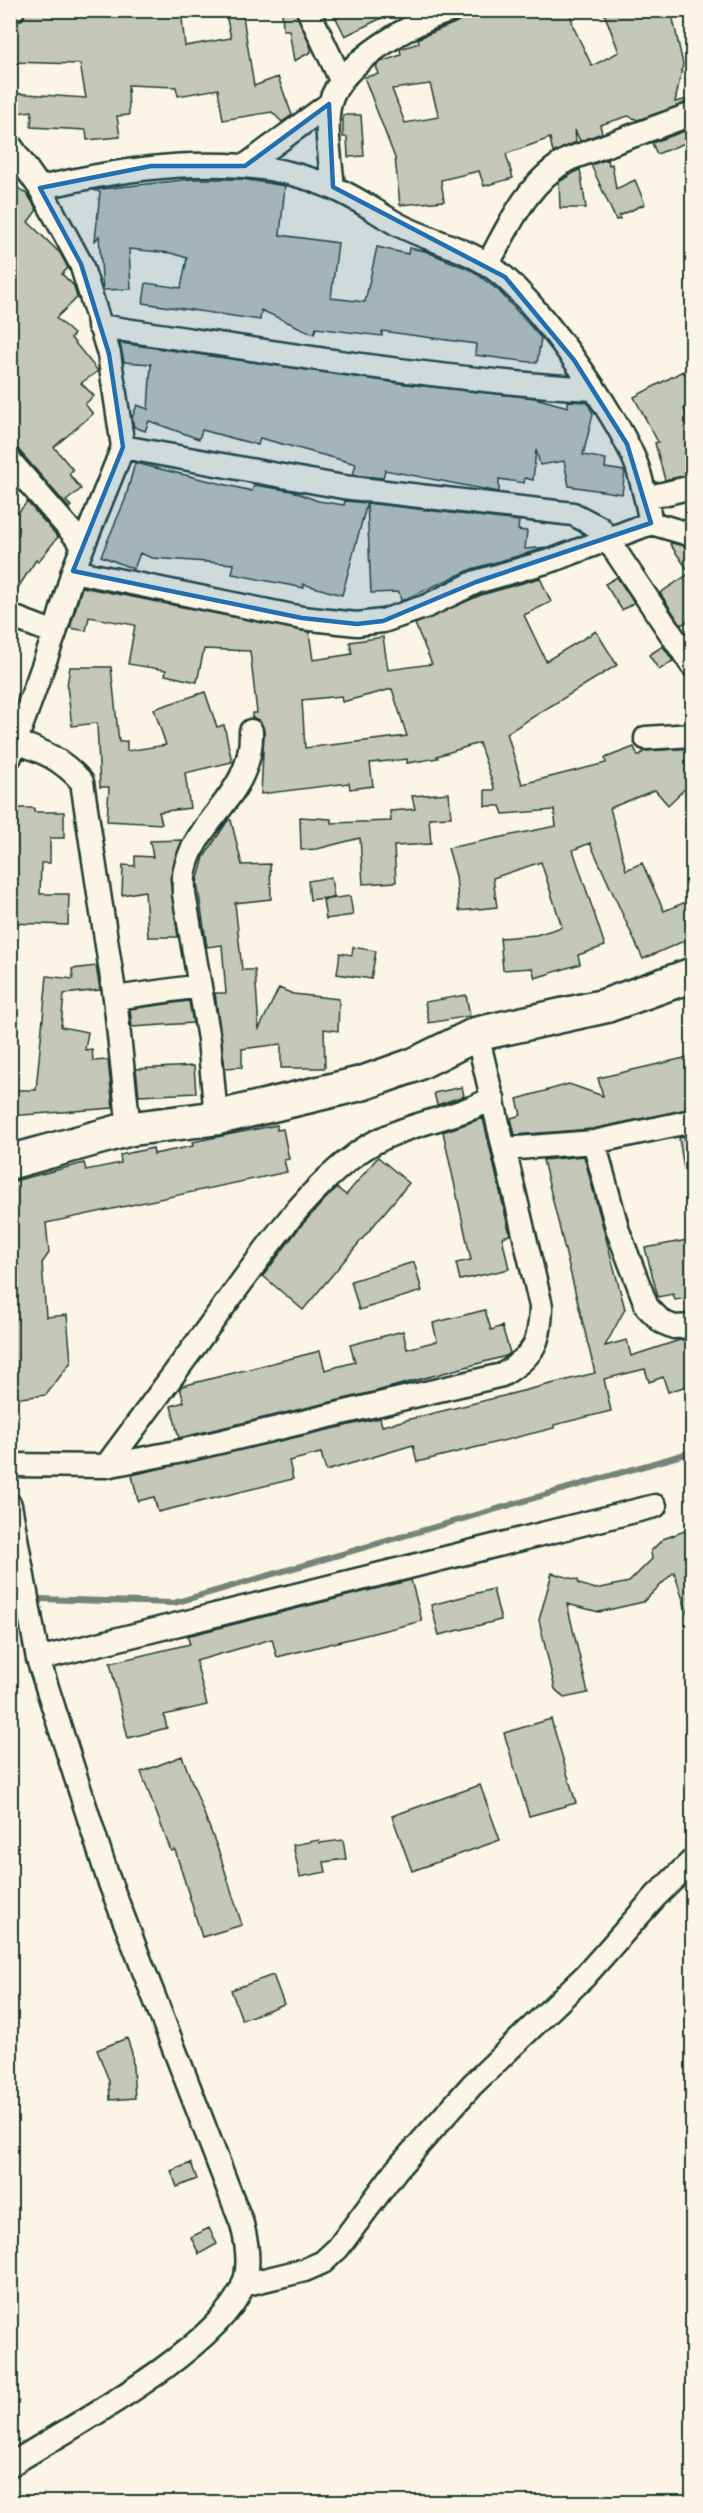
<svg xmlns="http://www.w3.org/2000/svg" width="703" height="2513" viewBox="0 0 703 2513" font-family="Dekko,sans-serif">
  <rect width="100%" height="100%" fill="#fcf5e5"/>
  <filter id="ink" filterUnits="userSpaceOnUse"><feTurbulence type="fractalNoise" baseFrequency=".0167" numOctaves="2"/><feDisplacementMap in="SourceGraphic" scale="12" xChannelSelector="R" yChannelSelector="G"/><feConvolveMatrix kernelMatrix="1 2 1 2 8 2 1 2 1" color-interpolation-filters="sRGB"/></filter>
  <g filter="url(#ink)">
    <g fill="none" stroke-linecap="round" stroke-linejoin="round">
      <path stroke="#758479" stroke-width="6" d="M39 1599 174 1603 692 1452"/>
      <path stroke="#aeb3a7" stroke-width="21" d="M10 1601H11"/>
    </g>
    <path fill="#c5c7b9" stroke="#1f3d34" stroke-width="1.5" fill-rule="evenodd" d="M26 10H181L185 46 231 38 225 10H242L254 86 278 77 292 115 282 122 272 112 223 120 218 89 178 96 176 87 128 85 129 115 117 116 120 137 87 140 86 130 31 127 32 111 10 114 12 93 86 98 80 64 10 62V24L23 19Z
      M282 10H295L311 48V52L294 61 289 30H283Z
      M332 10H398L345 36Z
      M465 10H570L573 26 592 66 619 52 603 10H671L683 64 675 102 693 98V101L638 120 628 116 600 125 602 133 580 141 575 130 576 142 553 153 550 138 506 154 513 178 484 186 479 171 441 180 444 201 400 205 395 158 364 77 379 74 376 66 381 62 401 55 400 49 419 43 418 39 424 36 457 22 463 18ZM430 84 439 117 405 123 392 89Z
      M343 115H361L364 156 348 157 347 137H343Z
      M693 128V140L657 154 652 143Z
      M608 159 609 165 612 164 616 189 635 180 645 204 619 216 620 219 616 220 591 165Z
      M580 169 586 208H560L559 182Z
      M192 179H242L285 186 280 235 338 243 331 298 365 302 377 247 408 254 409 248 425 251 473 271 499 291 541 338 537 363 475 355 476 344 382 331V336L316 328 314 334 261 310 260 320 143 303 146 283 181 288 187 258 171 253 129 249 131 289 103 290 99 236 95 241 100 192 93 190Z
      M10 182 28 195 37 210 28 222 60 253 68 268 62 274 74 286 77 298 56 318 74 334 71 338 98 371 81 383 94 396 85 404 93 414 54 447 73 470 69 474 81 489 66 501 71 506 69 508 10 440Z
      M120 343 406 384 535 398 568 407V401L587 402 593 414 583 455 606 459 605 468 625 471 622 494 569 486 564 461 540 465 536 450 533 480 525 478 524 483 499 479V492L385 470 383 478 353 475 356 464 260 438 258 445 202 430 199 439 149 421 145 431 134 427 132 418 137 405 148 409 151 364 124 362Z
      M683 371 693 388V404L684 409 693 433V474L665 480 655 443 658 442 634 397Z
      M135 463 252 491 254 485 292 491 318 501 344 505 345 501 367 503 342 595 303 584 304 588 232 574 234 564 152 558 140 553 134 569 101 556 125 500Z
      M27 502 58 537 38 562 36 560 10 600V506L18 513Z
      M367 503 519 521 518 530 527 531 525 549 549 547 472 569 401 601 399 592 371 593Z
      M672 543 693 548V618L681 625 660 593 690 573 670 544Z
      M617 577 634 603 622 610 605 584Z
      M540 578 551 602 524 615 546 661 596 631 617 665 507 733 522 784 606 763 605 758 634 747 638 756 645 751 693 748V781L668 805 655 790 610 808 626 870 642 863 664 911 693 899V937L643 959 590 843 573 850 605 946 578 955 580 964 535 978 532 968 503 970 500 938 536 935 562 927 541 862 493 878 497 907 459 911 456 876 448 848 556 826 554 810 503 814 500 806H485V790H495L479 743 437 756 438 758 407 763V759L370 763 373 786 350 789 349 783 261 794 264 731 259 720 252 718V713H257L250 651 204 649 197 682 165 675 166 670 128 664 135 625 89 617 86 631 70 628 82 587 309 632 313 660 352 654 350 642 383 637 388 670 432 664 415 624 481 595ZM392 689 407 736 305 748 302 700 341 696 342 702Z
      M663 646 673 661 659 670 649 655Z
      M70 667H111L119 742 127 741V751L166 745 154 709 205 692 217 727 224 725 232 762 185 773 190 808 159 812 162 824 107 821 109 787H100L97 723 72 726 67 686Z
      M449 793 451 817 429 818 431 844 394 846 396 882 363 884 360 838 317 849 301 850 300 817 331 819V823L391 821 390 811 415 809 412 796Z
      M10 808H34V812H64V838H50V863H41L40 894H69L68 925 10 923Z
      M228 820H231L242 865 270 864 271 899 235 903 242 970H255L259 1029 279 988 293 994 339 999 338 1031 324 1029 325 1068H281V1044L242 1049V1067L225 1068 215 993H226L222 945 207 947 197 882 204 857Z
      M182 840 170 878 178 937H148L145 891 122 895 123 865 135 866V856L153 857 150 841Z
      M331 877 334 897 310 900 308 881Z
      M350 896 353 915 326 919 323 900Z
      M353 947 376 951 371 979 337 974 340 953 352 955Z
      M96 966 100 990 64 994 61 1027 88 1032 85 1050 92 1049 93 1061 108 1060 113 1108 10 1116V1090H36L47 976 73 979 72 969Z
      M466 995 470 1016 429 1023 425 1002Z
      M189 1001 193 1023 132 1027 130 1009Z
      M693 1056V1108L592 1129 515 1135 511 1118 521 1115 517 1099 569 1084 603 1096 598 1078Z
      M194 1066 196 1093 139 1096 136 1069Z
      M462 1087 464 1096 437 1105 434 1093Z
      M483 1118 510 1235 502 1237 509 1269 460 1280 456 1263 471 1260 443 1132Z
      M277 1125V1130L283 1129 289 1159 284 1160 287 1172 46 1223 49 1253 42 1263 46 1317 67 1315 71 1362 46 1395 20 1398 10 1390V1182L84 1163 86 1170 121 1163 120 1155 153 1148 154 1154 193 1146 192 1142Z
      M693 1135V1168L684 1169 679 1138Z
      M584 1156 625 1309 605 1346 627 1340 631 1356 680 1340H693V1384L668 1392 663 1377 649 1382 645 1369 604 1379 611 1411 554 1425V1428L417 1462 413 1445 326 1471 321 1453 289 1461 293 1479 158 1512 154 1497 138 1501 132 1475 380 1418 382 1426 595 1373 543 1160Z
      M378 1157 409 1183 303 1310 263 1276 299 1228 331 1193 337 1188 346 1195Z
      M693 1239V1297L675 1300 673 1294 658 1297 645 1248Z
      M414 1262 422 1291 359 1310 351 1281Z
      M485 1310 491 1330 502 1326 510 1353 506 1356 373 1392 179 1438 171 1406 184 1402 180 1388 182 1386 320 1351 325 1370 355 1362 350 1345 403 1331 407 1349 437 1341 433 1323Z
      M693 1528V1618H689L674 1572 643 1602 599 1612 567 1604 588 1693 564 1698 555 1689 539 1620 552 1573 578 1580 579 1584 596 1589 629 1582 652 1559 651 1551 663 1539Z
      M411 1580 422 1621 277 1657 272 1639 196 1661 207 1705 164 1715 167 1728 128 1738 110 1663 190 1644 187 1636Z
      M493 1589 501 1620 439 1635 431 1605Z
      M551 1719 576 1803 529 1816 504 1733Z
      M182 1756 220 1855 242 1925 202 1937 175 1850 171 1851 141 1772Z
      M480 1785 500 1840 412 1871 392 1816Z
      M319 1840 320 1843 343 1840 346 1859 324 1862 326 1872 300 1877 293 1845Z
      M273 1975 284 2004 242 2020 231 1990Z
      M127 2038 132 2053 135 2098 110 2100 109 2081 97 2050Z
      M191 2163 197 2179 177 2187 171 2171Z
      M209 2228 217 2244 199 2254 191 2237Z"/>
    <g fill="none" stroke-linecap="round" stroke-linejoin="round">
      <g stroke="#1f3d34" stroke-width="27">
        <path id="street" d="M308 10 341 80
          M10 11 13 10
          M10 145 40 188 81 264 109 354 123 447 73 571 55 633 10 757
          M245 166 329 104
          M333 187C331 164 324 125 330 103 342 61 413 22 452 10
          M40 188C108 172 174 161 243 166 272 168 305 176 331 187 355 196 377 213 399 225 428 240 462 247 490 266 533 294 619 416 637 466 643 484 647 504 651 523
          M488 264C509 225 528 181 569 159L692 114
          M99 326C263 350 428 379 593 389
          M123 447 343 487 573 514 600 528 692 665
          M10 461 83 545
          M646 498 692 487
          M73 571 302 618 357 624 383 621 427 606 476 582 553 560 651 523 692 535
          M10 616 55 633
          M646 738 692 735
          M16 742C43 751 63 760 82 782L115 998 129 1129
          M115 998 200 986
          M216 1118 209 1039 184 894C184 886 183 878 185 870 197 816 253 796 251 731
          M594 1142 618 1231 647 1307 662 1322 674 1327 692 1326
          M505 1149 594 1142 692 1121
          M10 1465 106 1466 177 1452 502 1375C534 1355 540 1344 541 1306L477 1034
          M106 1466C148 1410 189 1353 230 1298 268 1246 306 1190 359 1152 400 1123 451 1121 493 1098
          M10 1505 38 1659 108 1878 242 2224C247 2243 251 2267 243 2286 214 2352 72 2426 10 2465
          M38 1659 655 1506
          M243 2285 305 2270 323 2262 338 2248 397 2169 472 2085 585 1976 656 1896 692 1861"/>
      </g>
      <g stroke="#1f3d34" stroke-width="38">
        <path id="secondary" d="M10 1162 129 1129 216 1118 363 1083 414 1065 477 1034 605 1006 692 975"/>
      </g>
      <use href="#street" stroke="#fcf5e5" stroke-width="22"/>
      <use href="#secondary" stroke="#fcf5e5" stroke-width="33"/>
    </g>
  </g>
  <path fill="#1f6fb2" fill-opacity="0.2" stroke="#1f6fb2" stroke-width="4.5" stroke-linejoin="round" d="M329 104 333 187 505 277 574 360 627 444 651 523 476 582 383 621 357 624 302 618 73 571 123 447 109 354 81 264 40 188 151 166H245Z"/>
  <rect width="703" height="2513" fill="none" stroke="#fcf5e5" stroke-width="36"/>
  <rect x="18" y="18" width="667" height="2477" fill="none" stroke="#1f3d34" stroke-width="2" filter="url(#ink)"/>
</svg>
